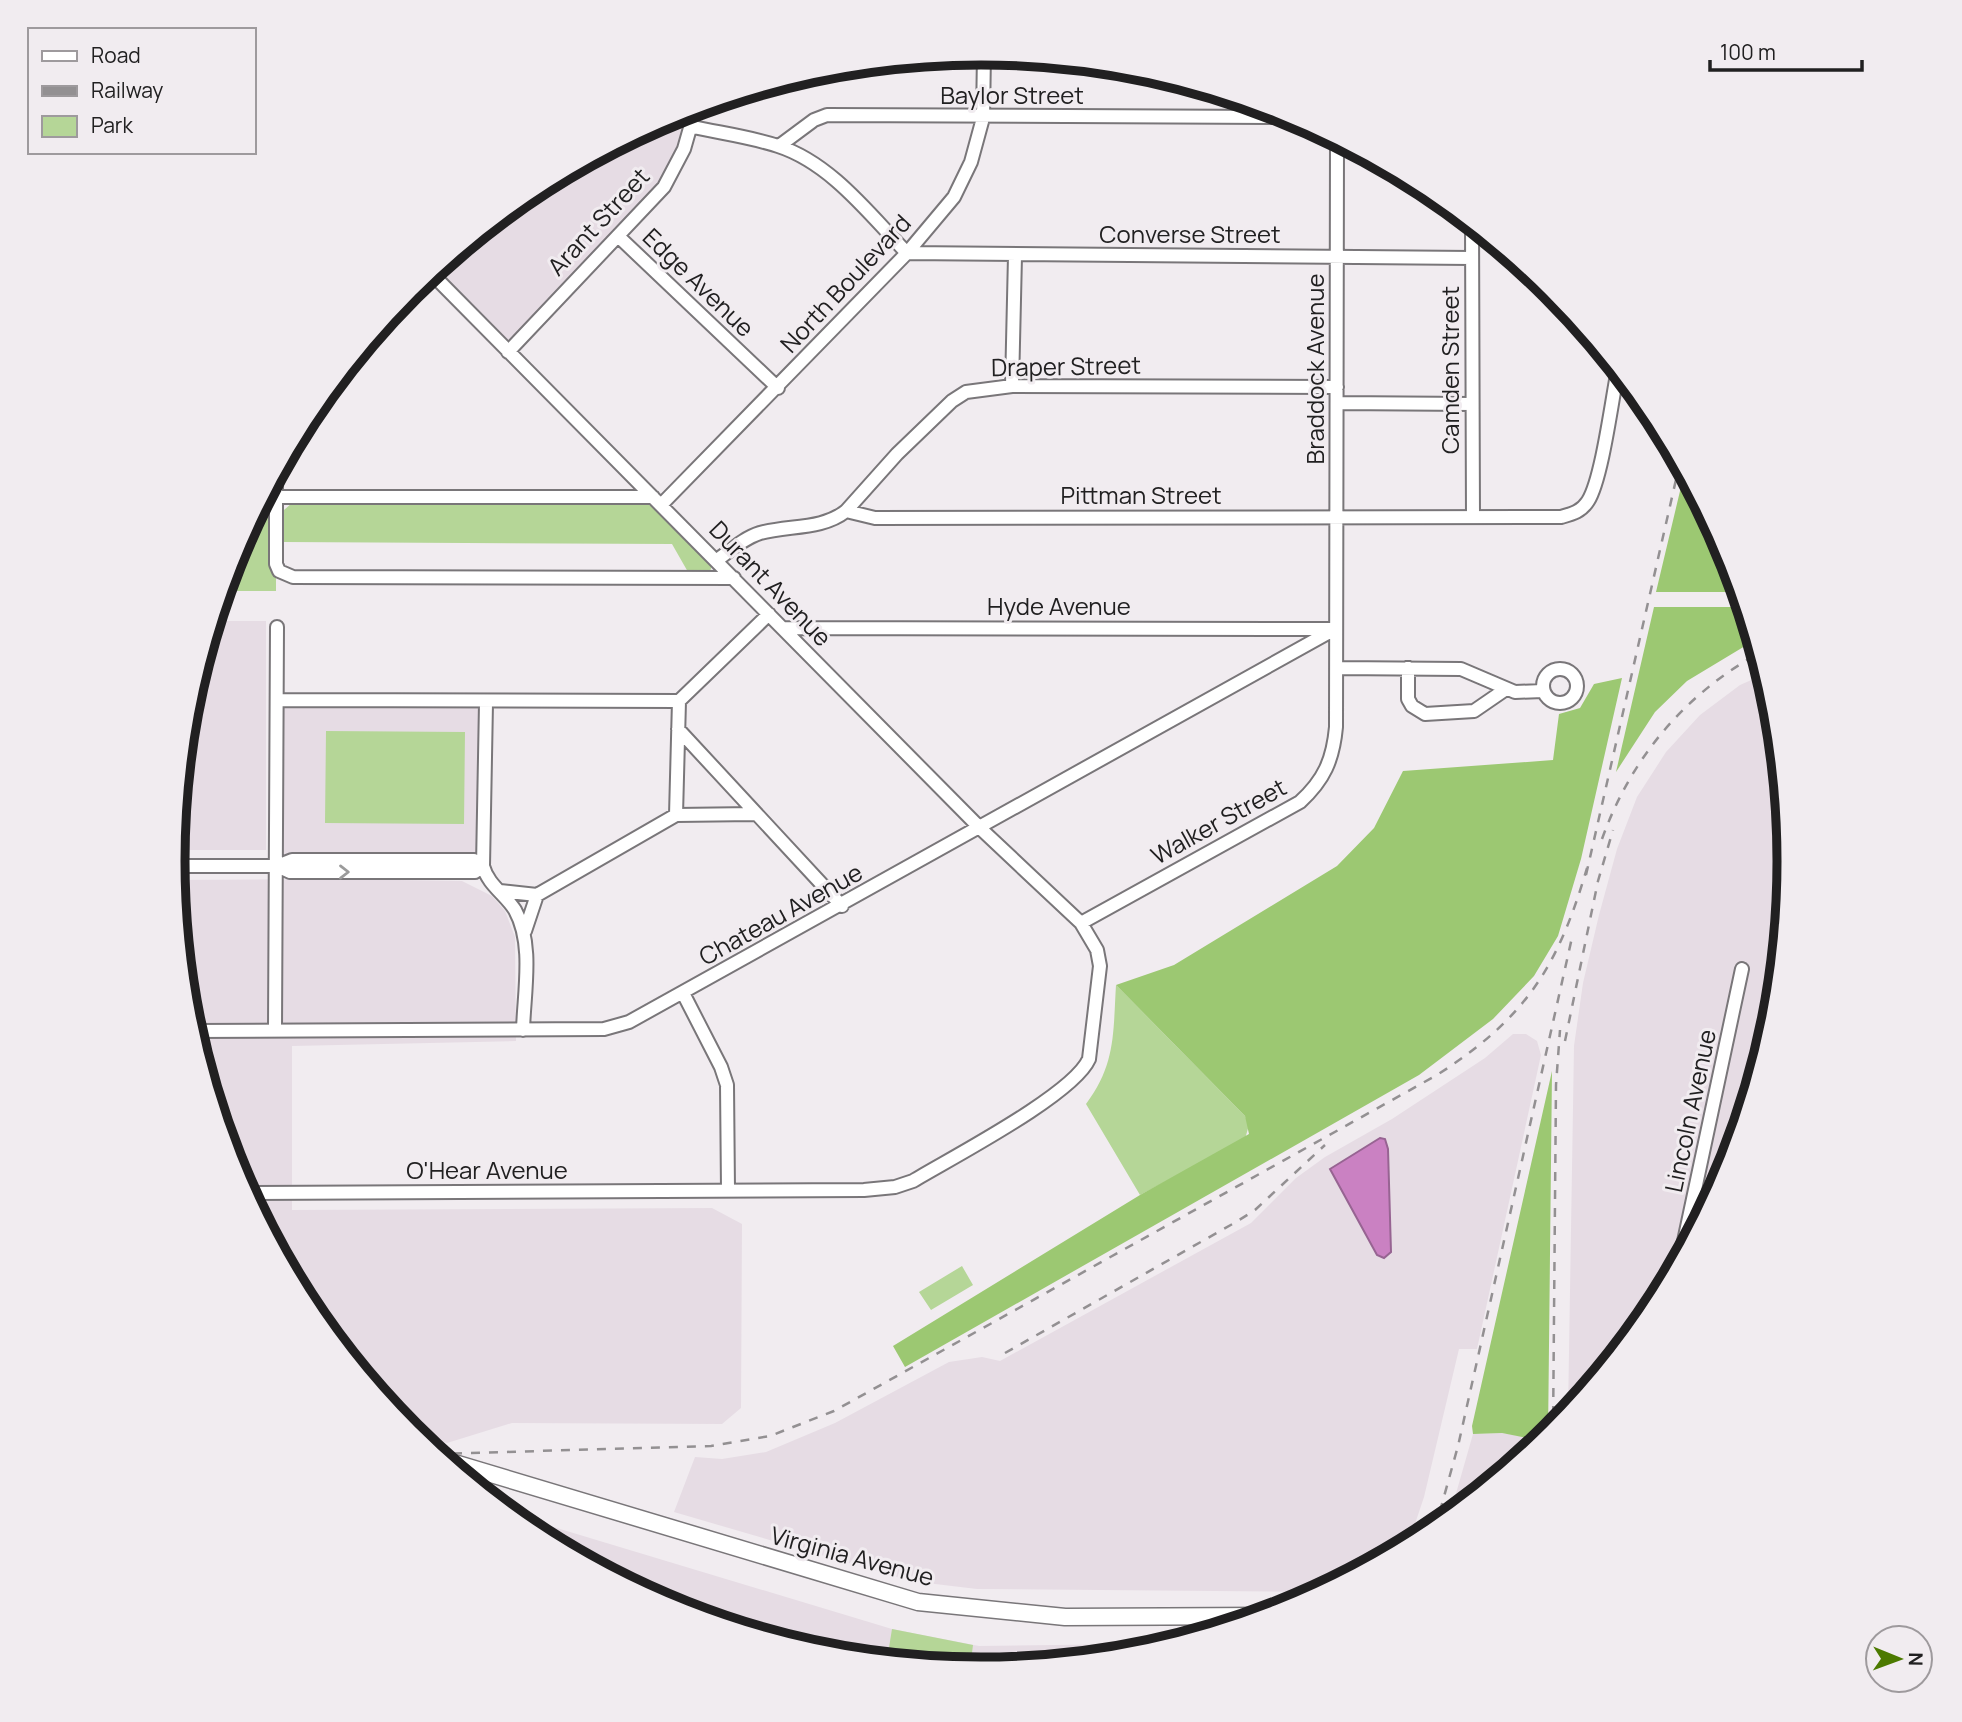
<svg xmlns="http://www.w3.org/2000/svg" width="1962" height="1722" viewBox="0 0 1962 1722" font-family="Manrope,sans-serif">
  <rect width="100%" height="100%" fill="#f1ecf0"/>
  <path fill="#e6dce4" d="M696 107 664 187 508 352 431 272 532 189 672 114Z
    M213 621H266V850H174L188 703Z
    M1765 674 1774 704 1789 861 1774 1019 1728 1171 1653 1311 1568 1414 1574 1046 1583 983 1599 915 1617 849 1637 797 1666 752 1700 715 1740 685Z
    M278 700 486 703 483 866H277Z
    M336 879 462 881 492 896 505 911 515 937 516 1041 292 1046V1210L712 1208 742 1224 741 1408 722 1424 512 1423 447 1443 409 1432 309 1310 234 1170 188 1018 174 880Z
    M1513 1034H1526L1537 1041 1541 1055 1477 1349H1459L1424 1497 1408 1545 1320 1592 977 1589 910 1581 674 1512 695 1457 722 1459 766 1452 835 1423 949 1362 982 1357 1000 1361 1251 1223 1296 1178 1325 1157 1392 1119 1485 1058Z
    M1502 1433 1543 1440 1449 1518 1473 1434Z
    M507 1513 892 1629 979 1646 1133 1644 1132 1655 981 1669 823 1654 671 1608 532 1533Z"/>
  <path fill="#b5d697" d="M263 497H276V591H222L234 551Z
    M292 503 647 504 655 508 712 565 710 572H688L672 544 284 542V510Z
    M326 731 465 732 464 824 325 823Z
    M1116 985 1245 1116 1249 1125 1245 1139 1140 1195 1086 1104C1116 1064 1113 1033 1116 985Z
    M962 1266 973 1285 931 1310 919 1292Z
    M892 1629 973 1645 970 1668 887 1660Z"/>
  <path fill="#9cc872" d="M1685 470 1728 552 1740 592H1656Z
    M1654 607H1745L1755 640 1687 681 1655 712 1616 772Z
    M1622 678 1581 859 1558 936 1534 976 1493 1019 1419 1075 905 1367 893 1346 1140 1195 1249 1134 1245 1116 1116 985 1174 965 1337 866 1374 828 1403 771 1553 760 1559 714 1580 708 1594 684Z
    M1552 1071 1548 1437 1543 1441 1502 1433 1473 1434 1472 1426Z"/>
  <path fill="#ca81c2" stroke="#976492" stroke-width="2" d="M1380 1138 1385 1139 1388 1149 1391 1252 1384 1258 1377 1255 1330 1169Z"/>
  <g fill="none" stroke-linecap="round" stroke-linejoin="round">
    <g stroke="#797679" stroke-width="16">
      <path id="minor" d="M693 127C720 133 751 137 778 146 831 163 870 215 907 253L1472 258
        M779 146 814 120 827 115 1296 117
        M1472 223 1473 517
        M619 237 778 388
        M508 352 664 187 684 149 696 107
        M1012 386 1015 256
        M1337 403 1472 404
        M276 473V564L279 571 293 577 734 578
        M263 497H653
        M661 505 907 253 954 197 971 162 983 118 984 53
        M846 511 897 454 952 401 966 392 1012 386 1337 387
        M717 560C731 550 744 538 760 533 789 525 822 530 846 511L875 518 1561 517C1572 514 1581 512 1588 501 1602 479 1612 399 1618 369
        M783 628 1335 629
        M1336 668 1461 669 1515 692 1543 691
        M1408 668V699L1412 706 1425 714 1474 711 1506 689
        M1543 686a17 17 0 1 1 34 0a17 17 0 1 1-34 0Z
        M278 700 679 701 769 614
        M486 703 483 866C488 885 505 894 515 910 534 944 524 992 523 1030
        M678 729 842 906
        M676 815 679 701
        M173 866H277L290 872H475L483 866 474 860H292L277 866
        M500 891 537 895 676 815 754 814
        M1081 923 1300 802C1324 780 1333 760 1336 727L1337 139
        M525 931 537 895
        M683 993 721 1067 727 1085 728 1190
        M275 1030 277 627
        M192 1031 604 1029 629 1022 1335 629
        M246 1193 864 1190 895 1187 913 1181C951 1158 1073 1095 1089 1059L1100 966 1097 950 1081 923 981 829 430 272
        M1680 1260 1742 969"/>
    </g>
    <g stroke="#797679" stroke-width="19">
      <path id="major" d="M441 1459 918 1602 1065 1617 1264 1616"/>
    </g>
    <use href="#minor" stroke="#fff" stroke-width="12"/>
    <use href="#major" stroke="#fff" stroke-width="16"/>
    <path stroke="#939092" stroke-width="2.5" stroke-dasharray="9 9" stroke-linecap="butt" d="M1602 839C1631 758 1684 695 1759 653
      M1586 875 1680 462
      M1565 1041 1598 881 1613 830
      M1005 1353 1236 1222 1255 1210 1325 1145
      M1553 1433 1556 1085 1560 1030
      M435 1454 711 1446 770 1436 834 1411 1437 1075C1526 1018 1558 967 1587 868
      M1435 1529 1458 1446 1573 933"/>
  </g>
  <defs><path id="oneway-chevron" d="M-2-3.5L2.5 0L-2 3.5" fill="none" stroke-width="1.6" stroke-linecap="round" stroke-linejoin="round" transform="scale(1.75)"/></defs>
  <use stroke="#9b9b9b" href="#oneway-chevron" transform="translate(344 872)"/>
  <g text-anchor="middle" stroke-width="6" stroke-linejoin="round" paint-order="stroke">
    <g font-size="24" fill="#212021" stroke="#f1ecf0">
      <text x="1012" y="104">Baylor Street</text>
      <text transform="translate(599 222) rotate(-47)" y="8">Arant Street</text>
      <text x="1190" y="243">Converse Street</text>
      <text transform="translate(698 283) rotate(44)" y="8">Edge Avenue</text>
      <text transform="translate(846 284) rotate(-47)" y="8">North Boulevard</text>
      <text transform="translate(1066 367) rotate(-1)" y="8">Draper Street</text>
      <text transform="translate(1316 369) rotate(-90)" y="8">Braddock Avenue</text>
      <text transform="translate(1451 370) rotate(-90)" y="8">Camden Street</text>
      <text x="1141" y="504">Pittman Street</text>
      <text transform="translate(770 584) rotate(46)" y="8">Durant Avenue</text>
      <text x="1059" y="615">Hyde Avenue</text>
      <text transform="translate(1219 822) rotate(-29)" y="8">Walker Street</text>
      <text transform="translate(781 915) rotate(-29)" y="8">Chateau Avenue</text>
      <text transform="translate(1691 1111) rotate(-78)" y="8">Lincoln Avenue</text>
      <text x="487" y="1179">O'Hear Avenue</text>
      <text transform="translate(852 1557) rotate(15)" y="8">Virginia Avenue</text>
    </g>
  </g>
  <path d="M0 0H1962V1722H0ZM185 861a796 796 0 1 1 1592 0a796 796 0 1 1-1592 0Z" fill="#f1ecf0" fill-rule="evenodd"/>
  <path fill="none" stroke="#212021" stroke-width="9" d="M185 861a796 796 0 1 1 1592 0a796 796 0 1 1-1592 0Z"/>
  <rect x="28" y="28" width="228" height="126" fill="#f1ecf0" stroke="#9e9a9d" stroke-width="2"/>
  <rect x="42" y="51" width="35" height="10" fill="#ffffff" stroke="#9e9a9d" stroke-width="2"/>
  <text x="91" y="63" font-size="21" fill="#212021">Road</text>
  <rect x="42" y="86" width="35" height="10" fill="#939092" stroke="#9e9a9d" stroke-width="2"/>
  <text x="91" y="98" font-size="21" fill="#212021">Railway</text>
  <rect x="42" y="116" width="35" height="21" fill="#b5d697" stroke="#9e9a9d" stroke-width="2"/>
  <text x="91" y="133" font-size="21" fill="#212021">Park</text>
  <g transform="translate(1899 1659) rotate(91)"><circle r="33" fill="#f1ecf0" stroke="#9e9a9d" stroke-width="2"/>
  <path d="M0-5L12 26L0 18L-12 26Z" fill="#4c7a00"/>
  <text y="-10" font-size="19" font-weight="bold" text-anchor="middle" fill="#212021">N</text>
  </g>
  <path d="M1710 60v10h152v-10" fill="none" stroke="#212021" stroke-width="3.5"/>
  <text x="1720" y="60" font-size="21" fill="#212021" stroke="#f1ecf0" stroke-width="5" paint-order="stroke">100 m</text>
</svg>
